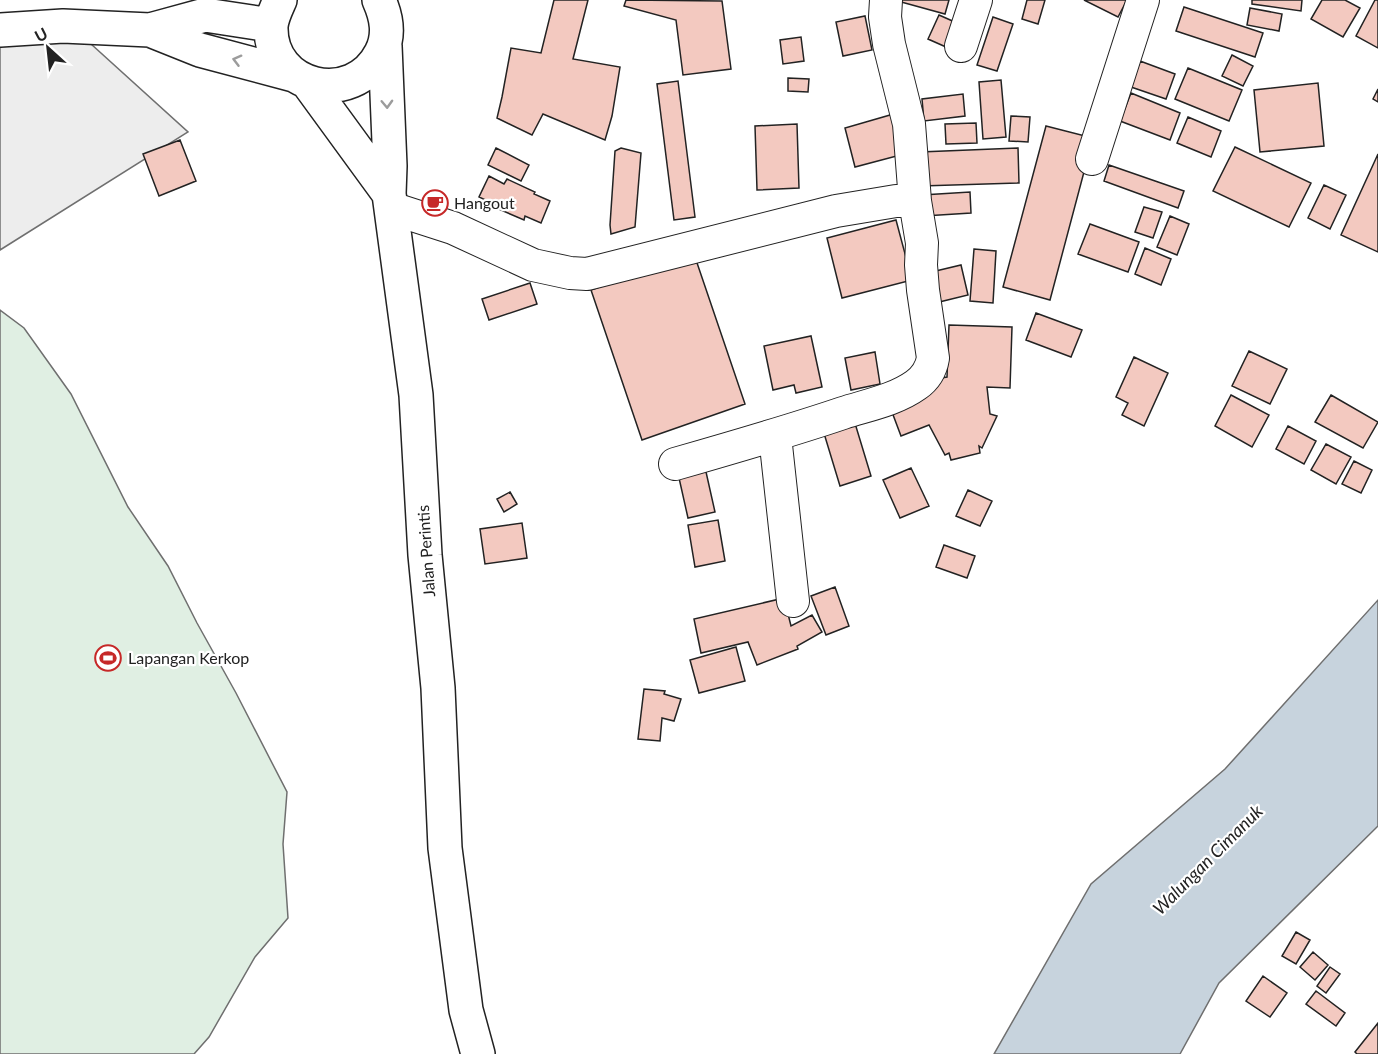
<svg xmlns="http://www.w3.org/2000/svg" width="1378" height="1054" viewBox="0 0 1378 1054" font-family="Lato,sans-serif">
  <rect width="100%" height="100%" fill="#fff"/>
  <path fill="#e0efe3" stroke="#6f6f6f" stroke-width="1.5" d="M0 310 24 328 71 394 128 507 168 566 197 623 236 693 287 792 283 844 288 918 255 957 209 1037 194 1054H0Z"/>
  <path fill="#ededed" stroke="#6f6f6f" stroke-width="1.5" d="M59 15 188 132 0 250V29Z"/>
  <path fill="#c7d3dd" stroke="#6f6f6f" stroke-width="1.5" d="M1378 600V826L1219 983 1180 1054H994L1091 884 1225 769Z"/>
  <path fill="#f3c9c0" stroke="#222" stroke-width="1.5" d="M554 0H588L573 59 620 67 612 116 605 140 543 114 532 135 497 118 502 97 511 48 541 53Z
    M626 0 722 1 731 69 683 75 676 20 624 6Z
    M894 0H949L945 14Z
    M1027 0H1045L1038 24 1022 19Z
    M1084 0H1127L1118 17Z
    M1252 0H1302L1301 11 1252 4Z
    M1322 0H1345L1360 8 1343 37 1311 19Z
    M1375 0H1378V48L1356 36Z
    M1184 7 1263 33 1255 57 1176 31Z
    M1250 8 1282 14 1279 31 1247 25Z
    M939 15 966 27 955 51 928 39Z
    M865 16 872 50 843 56 836 22Z
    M993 17 1013 24 997 71 977 65Z
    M801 37 804 61 783 64 780 40Z
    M1232 55 1253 66 1243 86 1222 76Z
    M1140 61 1175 74 1166 99 1131 87Z
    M1188 68 1242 90 1229 121 1175 99Z
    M788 78 809 79 808 92 788 91Z
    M1001 80 1006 137 983 139 979 82Z
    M678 81 695 217 674 220 657 84Z
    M1318 83 1324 146 1260 152 1254 90Z
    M1378 89V102L1373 99Z
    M1131 93 1180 113 1170 140 1120 121Z
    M963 94 965 116 924 121 922 99Z
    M897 113 908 153 855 167 845 128Z
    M1011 116 1030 117 1028 142 1009 141Z
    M1188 117 1221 131 1211 157 1177 143Z
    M976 123 977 143 946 144 945 124Z
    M797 124 799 188 757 190 755 126Z
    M1046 126 1093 138 1050 300 1003 287Z
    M180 140 196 181 159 196 143 154Z
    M1235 147 1311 183 1289 227 1213 191Z
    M496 148 529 165 521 181 488 165Z
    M621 148 641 153 635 227 611 234 610 225 615 151Z
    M1018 148 1019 183 921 186 920 152Z
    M1378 154V252L1341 235Z
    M1109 165 1184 191 1178 208 1104 181Z
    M489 176 504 184 507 179 535 192 534 194 550 201 541 223 525 216 524 220 494 207 496 205 479 197Z
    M1324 185 1346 195 1330 229 1308 218Z
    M970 192 971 213 924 216 922 195Z
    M1144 207 1162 212 1153 238 1135 232Z
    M1170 216 1189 224 1177 255 1157 247Z
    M896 220 912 280 842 298 827 238Z
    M1090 224 1139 242 1128 272 1078 254Z
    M1145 248 1171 259 1161 285 1135 274Z
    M974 249 996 251 993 303 970 301Z
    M694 254 745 404 642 440 591 290Z
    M961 265 968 295 931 304 923 274Z
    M530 283 537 304 489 320 482 299Z
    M1036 313 1082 330 1071 357 1026 340Z
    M949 325 1012 327 1010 388 987 387 990 414 997 416 982 448 979 446 980 453 951 460 949 453 945 455 929 425 901 436 889 404 927 380 947 377Z
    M811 336 822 387 796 393 794 385 773 390 764 346Z
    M1249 351 1287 369 1270 404 1232 386Z
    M875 352 880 384 851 390 845 358Z
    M1134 357 1168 373 1144 426 1122 415 1128 403 1116 397Z
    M1231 395 1269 415 1252 447 1215 426Z
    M1331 395 1378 422 1363 448 1315 422Z
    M854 420 871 476 840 486 823 430Z
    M1288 426 1316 441 1304 464 1276 449Z
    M1326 444 1351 457 1336 484 1311 470Z
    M1354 461 1372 470 1361 493 1342 484Z
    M704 463 715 512 688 518 677 469Z
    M911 468 929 506 900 518 883 480Z
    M968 490 992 501 980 526 956 516Z
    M510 492 517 504 504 512 497 499Z
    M718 520 725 561 695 567 688 525Z
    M522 523 527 558 485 564 480 529Z
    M944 545 975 556 967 578 936 567Z
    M835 587 849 626 826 635 811 596Z
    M784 598 791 626 812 615 822 632 797 646 798 649 757 665 748 642 701 653 694 619Z
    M736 647 745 681 699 693 690 660Z
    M644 689 665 691 664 694 681 699 674 721 662 718 660 741 638 739Z
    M1296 932 1310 940 1296 964 1282 956Z
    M1313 952 1328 965 1315 980 1300 967Z
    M1330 967 1340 974 1326 993 1317 986Z
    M1263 976 1287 993 1270 1017 1246 1001Z
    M1316 991 1345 1013 1336 1026 1306 1004Z
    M1378 1023V1054H1357L1355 1052Z"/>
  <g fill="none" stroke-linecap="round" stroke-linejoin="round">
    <g stroke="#222" stroke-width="34">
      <path id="minor" d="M961 46 976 0
        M1092 159 1143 0
        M391 208 453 228 533 265 570 273 587 274 836 211 896 201H915
        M775 436 793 601
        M675 464C731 448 787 432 843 413 868 405 895 400 916 385 926 378 931 370 933 358L923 290 921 265 922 243 915 201 909 124 889 44 885 17 886 0"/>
    </g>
    <g stroke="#222" stroke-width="36">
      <path id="tertiary" d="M280 0C276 9 272 17 271 26 269 89 353 108 381 53 390 35 387 18 379 0
        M0 30 63 26 150 30 205 15 271 25
        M150 30 200 50 294 75
        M385 46 390 166 389 194 416 395 425 555 438 688 445 848 466 1010 478 1054
        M308 83 389 194"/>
    </g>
    <use href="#minor" stroke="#fff" stroke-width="32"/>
    <use href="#tertiary" stroke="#fff" stroke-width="33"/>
  </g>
  <defs><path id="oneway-chevron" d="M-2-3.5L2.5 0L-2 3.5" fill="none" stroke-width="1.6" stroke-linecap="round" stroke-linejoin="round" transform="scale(1.5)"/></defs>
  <g stroke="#9c9c9c">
    <use href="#oneway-chevron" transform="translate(237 60) rotate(-165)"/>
    <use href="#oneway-chevron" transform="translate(387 104) rotate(88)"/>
  </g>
  <defs>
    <g id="cafe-ring" transform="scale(1.35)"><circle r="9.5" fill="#fff" stroke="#c62828" stroke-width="1.5"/><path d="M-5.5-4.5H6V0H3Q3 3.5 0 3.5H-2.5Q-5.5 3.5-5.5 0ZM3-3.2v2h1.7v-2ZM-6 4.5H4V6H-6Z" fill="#c62828"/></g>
    <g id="stadium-ring" transform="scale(1.35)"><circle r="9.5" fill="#fff" stroke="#c62828" stroke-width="1.5"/><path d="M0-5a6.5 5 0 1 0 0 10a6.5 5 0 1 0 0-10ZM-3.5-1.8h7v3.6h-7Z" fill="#c62828"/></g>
  </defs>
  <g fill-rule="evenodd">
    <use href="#cafe-ring" x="435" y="203"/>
    <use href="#stadium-ring" x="108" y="658"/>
  </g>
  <g text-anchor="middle" stroke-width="4.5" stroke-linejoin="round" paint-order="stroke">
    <g font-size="16" fill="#222" stroke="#fff" text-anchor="start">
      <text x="454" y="209">Hangout</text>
      <text x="128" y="664">Lapangan Kerkop</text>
    </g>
    <g font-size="16" fill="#222" stroke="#fff">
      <text transform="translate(426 551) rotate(-94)" y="6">Jalan Perintis</text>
    </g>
    <g font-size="18" font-style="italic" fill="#222" stroke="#fff">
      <text transform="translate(1208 860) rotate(-45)" y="6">Walungan Cimanuk</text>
    </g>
  </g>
  <g transform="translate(48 48) rotate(333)" stroke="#ffffff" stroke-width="4.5" paint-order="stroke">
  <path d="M0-4.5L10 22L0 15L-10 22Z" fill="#222222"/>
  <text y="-9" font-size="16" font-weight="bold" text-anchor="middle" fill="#222222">U</text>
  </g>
</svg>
